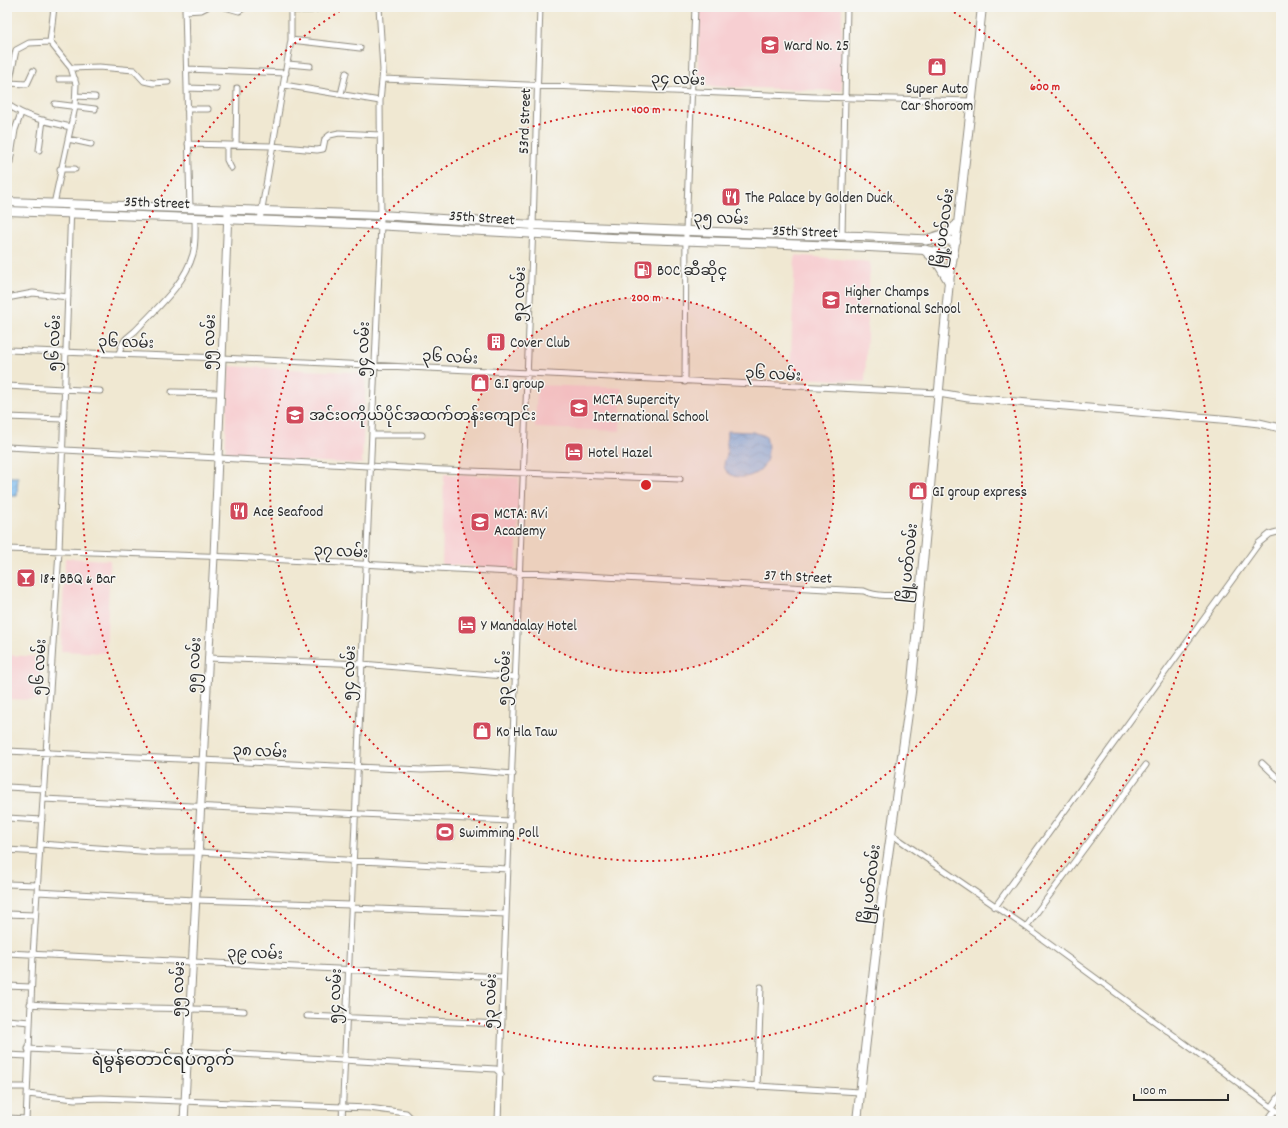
<svg xmlns="http://www.w3.org/2000/svg" width="1288" height="1128" viewBox="0 0 1288 1128" font-family="Dekko,'Noto Sans Myanmar',sans-serif">
  <defs>
    <pattern id="water-waves" width="16" height="10" patternUnits="userSpaceOnUse"><rect width="16" height="10" fill="#7bbaef"/><path d="M0 5q4-4 8 0t8 0" fill="none" stroke="#6597c2"/></pattern>
  </defs>
  <rect width="100%" height="100%" fill="#f6f6f2"/>
  <filter id="ink" filterUnits="userSpaceOnUse"><feTurbulence type="fractalNoise" baseFrequency=".025" numOctaves="2"/><feDisplacementMap in="SourceGraphic" scale="8" xChannelSelector="R" yChannelSelector="G"/><feConvolveMatrix kernelMatrix="1 2 1 2 8 2 1 2 1" color-interpolation-filters="sRGB"/></filter>
  <filter id="wash" filterUnits="userSpaceOnUse"><feTurbulence type="fractalNoise" baseFrequency=".012" numOctaves="4" result="noise"/><feDisplacementMap in="SourceGraphic" scale="16" xChannelSelector="R" yChannelSelector="G"/><feGaussianBlur stdDeviation="0.9" result="paint"/><feColorMatrix in="noise" values="0 0 0 0 0 0 0 0 0 0 0 0 0 0 0 0 0 1.4 0 .05"/><feComposite in="paint" operator="in"/></filter>
  <g filter="url(#wash)">
    <rect width="100%" height="100%" fill="#f0e8d2"/>
    <path fill="#f7cfd2" d="M700 7H842V91L697 86Z
      M795 255 870 262 865 382 790 377Z
      M229 366 366 373 362 464 225 457Z
      M537 385 622 388 620 431 535 428Z
      M444 474 519 478 516 569 442 565Z
      M65 558 110 560 106 653 61 651Z
      M7 655 42 657 40 700 7 699Z"/>
    <path fill="url(#water-waves)" stroke="#53728d" d="M728 431 753 432 766 436C779 482 726 486 724 465 724 460 727 457 727 453 728 445 725 438 728 431Z
      M8 477H18L17 496H7Z
      M440 827 445 830 451 827 453 830 452 836H439L436 833Z"/>
  </g>
  <g filter="url(#ink)">
    <g fill="none" stroke-linecap="round" stroke-linejoin="round">
      <g stroke="#8e8a7e" stroke-width="7">
        <path id="minor" d="M185 7 190 209
          M225 7 239 11 245 7
          M291 10H311L325 7
          M185 11 201 10 207 7
          M291 40 360 48
          M288 64 310 66
          M71 68 99 67 134 70 144 81 153 83 168 82
          M187 69 286 73
          M59 79H75
          M383 79 815 97 972 101
          M9 83 27 84 33 71
          M284 85 380 101 383 70 379 7
          M187 88 217 89
          M341 94 346 73
          M7 95 16 50 29 43 50 42
          M76 96 95 97
          M7 104C26 118 48 122 71 127
          M55 104 95 109
          M187 109H208
          M68 139 91 144
          M188 144 272 146 317 150 323 149 325 139 330 135 339 133 380 135
          M227 145V160L231 168
          M236 145 237 88
          M39 150 43 120
          M10 162 15 130 21 113
          M60 169H75
          M54 204 75 107 76 84 71 68 50 42 54 7
          M260 220 291 40V7
          M842 235 847 7
          M7 298 33 293 68 297
          M7 350 222 358 939 393
          M119 354C125 333 128 340 140 326 160 305 185 283 193 254 196 243 195 230 195 218
          M685 382 686 231 695 7
          M7 386 100 391
          M172 392 220 393
          M7 417 63 419
          M372 435H422
          M7 447 444 470 680 479
          M7 549 231 557 864 591C882 599 900 594 919 593
          M208 658 362 664 516 677
          M7 751 422 770 453 769 513 774
          M1262 763 1281 781
          M7 787 44 789
          M43 799 511 821
          M7 818 42 820
          M891 834 1026 927 1281 1114
          M40 844 155 852H198L508 869
          M7 850 40 852
          M7 884 37 885
          M37 892 195 900 351 905
          M995 907 1259 543 1270 534 1281 531
          M351 908 506 914
          M7 914 35 915
          M1026 927 1146 765
          M7 953 503 977
          M7 986 31 987
          M30 1004C101 1009 173 1007 244 1011
          M307 1016 502 1024
          M7 1020 30 1022
          M28 1049 187 1057
          M187 1051 496 1069 501 1074
          M7 1055 28 1056
          M657 1080 860 1092
          M7 1087H26
          M757 1087 761 987
          M27 1094 75 1099 101 1098 369 1108 406 1113 414 1121
          M1272 1107 1281 1094
          M7 1118 26 1119
          M26 1121 33 955 59 551 71 205
          M342 1121 381 225 380 101
          M498 1121 533 225 540 7
          M1267 1121 1275 1110"/>
      </g>
      <g stroke="#8e8a7e" stroke-width="9">
        <path id="tertiary" d="M939 393 968 398 1233 420 1259 423 1281 428"/>
      </g>
      <g stroke="#8e8a7e" stroke-width="9">
        <path id="secondary" d="M184 1121 214 556 228 211"/>
      </g>
      <g stroke="#8e8a7e" stroke-width="10">
        <path id="primary" d="M7 202 380 215 533 225 792 235 860 236 956 241
          M7 211 356 224 611 238 869 247 925 250 954 255
          M857 1121 882 898 911 692 949 281 958 224 982 7"/>
      </g>
      <g stroke="#8e8a7e" stroke-width="11">
        <path id="trunk" d="M926 240 948 233 958 224
          M925 250 937 261 949 281"/>
      </g>
      <use href="#minor" stroke="#fff" stroke-width="5"/>
      <use href="#tertiary" stroke="#fff" stroke-width="7"/>
      <use href="#secondary" stroke="#fff" stroke-width="7"/>
      <use href="#primary" stroke="#fff" stroke-width="8"/>
      <use href="#trunk" stroke="#fff" stroke-width="9"/>
    </g>
  </g>
  <circle cx="646" cy="485" r="188" fill="#d62828" fill-opacity=".12"/>
  <g fill="none" stroke="#d62828" stroke-width="2" stroke-dasharray="2 4">
    <circle cx="646" cy="485" r="188"/>
    <circle cx="646" cy="485" r="376"/>
    <path d="M949 9A564 564 0 1 1 343 9"/>
  </g>
  <defs>
    <g id="school-square" transform="scale(1)"><rect x="-9" y="-9" width="18" height="18" rx="4" fill="#d1495b" stroke="#f6f6f2"/><path d="M0-5L7-2L0 1L-7-2ZM-4 1L0 2.5L4 1V4Q0 6-4 4Z" fill="#fff"/></g>
    <g id="shop-square" transform="scale(1)"><rect x="-9" y="-9" width="18" height="18" rx="4" fill="#d1495b" stroke="#f6f6f2"/><path d="M-5-2.5h2.3a2.7 3.5 0 0 1 5.4 0H5L5.5 6h-11ZM-1.5-2.5h3a1.5 2.3 0 0 0-3 0Z" fill="#fff"/></g>
    <g id="restaurant-square" transform="scale(1)"><rect x="-9" y="-9" width="18" height="18" rx="4" fill="#d1495b" stroke="#f6f6f2"/><path d="M-5-6h1v4h1v-4h1v4h1v-4h1v5L-1.5 .5V6h-2V.5L-5-1ZM5-6V6H3V1.5H1.5Q1.5-4 5-6Z" fill="#fff"/></g>
    <g id="fuel-square" transform="scale(1)"><rect x="-9" y="-9" width="18" height="18" rx="4" fill="#d1495b" stroke="#f6f6f2"/><path d="M-5.5-6h7V0h2V4h1.3V-2.5L3-4.5l.8-.8L6-3V5H2.5V1h-1V6h-7ZM-4.2-4.7v3.2H.2V-4.7Z" fill="#fff"/></g>
    <g id="building-square" transform="scale(1)"><rect x="-9" y="-9" width="18" height="18" rx="4" fill="#d1495b" stroke="#f6f6f2"/><path d="M-4-6H4V6H1V3H-1V6H-4ZM-2.5-4.3h1.7v1.8h-1.7ZM.8-4.3h1.7v1.8H.8ZM-2.5-1h1.7V.8h-1.7ZM.8-1h1.7V.8H.8Z" fill="#fff"/></g>
    <g id="hotel-square" transform="scale(1)"><rect x="-9" y="-9" width="18" height="18" rx="4" fill="#d1495b" stroke="#f6f6f2"/><path d="M-6-4.5h1.5V1H6V5H4.5V3h-9V5H-6ZM-4 0a1.8 1.8 0 1 1 3.6 0ZM.5 0V-2.5h3Q6-2.5 6 0Z" fill="#fff"/></g>
    <g id="bar-square" transform="scale(1)"><rect x="-9" y="-9" width="18" height="18" rx="4" fill="#d1495b" stroke="#f6f6f2"/><path d="M-6-5H6L.8 .8V4.5H3.5V6h-7V4.5H-.8V.8Z" fill="#fff"/></g>
    <g id="stadium-square" transform="scale(1)"><rect x="-9" y="-9" width="18" height="18" rx="4" fill="#d1495b" stroke="#f6f6f2"/><path d="M0-5a6.5 5 0 1 0 0 10a6.5 5 0 1 0 0-10ZM-3.5-1.8h7v3.6h-7Z" fill="#fff"/></g>
  </defs>
  <g fill-rule="evenodd">
    <use href="#school-square" x="770" y="45"/>
    <use href="#shop-square" x="937" y="67"/>
    <use href="#restaurant-square" x="731" y="197"/>
    <use href="#fuel-square" x="643" y="270"/>
    <use href="#school-square" x="831" y="300"/>
    <use href="#building-square" x="496" y="342"/>
    <use href="#shop-square" x="480" y="383"/>
    <use href="#school-square" x="579" y="408"/>
    <use href="#school-square" x="295" y="415"/>
    <use href="#hotel-square" x="574" y="452"/>
    <use href="#shop-square" x="918" y="491"/>
    <use href="#restaurant-square" x="239" y="511"/>
    <use href="#school-square" x="480" y="522"/>
    <use href="#bar-square" x="26" y="578"/>
    <use href="#hotel-square" x="467" y="625"/>
    <use href="#shop-square" x="482" y="731"/>
    <use href="#stadium-square" x="445" y="832"/>
  </g>
  <g text-anchor="middle" stroke-width="3" stroke-linejoin="round" paint-order="stroke">
    <g font-size="15" fill="#2b2b2b" stroke="#f6f6f2" text-anchor="start">
      <text x="784" y="50">Ward No. 25</text>
      <text x="937" y="93" text-anchor="middle">Super Auto<tspan x="937" dy="17">Car Shoroom</tspan></text>
      <text x="745" y="202">The Palace by Golden Duck</text>
      <text x="657" y="275">BOC ဆီဆိုင္</text>
      <text x="845" y="296">Higher Champs<tspan x="845" dy="17">International School</tspan></text>
      <text x="510" y="347">Cover Club</text>
      <text x="494" y="388">G.I group</text>
      <text x="593" y="404">MCTA Supercity<tspan x="593" dy="17">International School</tspan></text>
      <text x="309" y="420">အင်းဝကိုယ်ပိုင်အထက်တန်းကျောင်း</text>
      <text x="588" y="457">Hotel Hazel</text>
      <text x="932" y="496">GI group express</text>
      <text x="253" y="516">Ace Seafood</text>
      <text x="494" y="518">MCTA: RVi<tspan x="494" dy="17">Academy</tspan></text>
      <text x="40" y="583">18+ BBQ &amp; Bar</text>
      <text x="481" y="630">Y Mandalay Hotel</text>
      <text x="496" y="736">Ko Hla Taw</text>
      <text x="459" y="837">Swimming Poll</text>
    </g>
    <g font-size="15" fill="#2b2b2b" stroke="#f6f6f2">
      <text transform="translate(678 79) rotate(2)" y="5">၃၄ လမ်း</text>
      <text transform="translate(524 121) rotate(-88)" y="5">53rd Street</text>
      <text transform="translate(157 202) rotate(2)" y="5">35th Street</text>
      <text transform="translate(482 217) rotate(4)" y="5">35th Street</text>
      <text transform="translate(721 218) rotate(2)" y="5">၃၅ လမ်း</text>
      <text transform="translate(943 228) rotate(-82)" y="5">မြို့ပတ်လမ်း</text>
      <text transform="translate(805 231) rotate(2)" y="5">35th Street</text>
      <text transform="translate(519 294) rotate(-88)" y="5">၅၃ လမ်း</text>
      <text transform="translate(126 342) rotate(2)" y="5">၃၆ လမ်း</text>
      <text transform="translate(209 342) rotate(-88)" y="5">၅၅ လမ်း</text>
      <text transform="translate(54 343) rotate(-88)" y="5">၅၆ လမ်း</text>
      <text transform="translate(363 349) rotate(-88)" y="5">၅၄ လမ်း</text>
      <text transform="translate(450 357) rotate(3)" y="5">၃၆ လမ်း</text>
      <text transform="translate(773 374) rotate(3)" y="5">၃၆ လမ်း</text>
      <text transform="translate(341 551) rotate(3)" y="5">၃၇ လမ်း</text>
      <text transform="translate(908 563) rotate(-84)" y="5">မြို့ပတ်လမ်း</text>
      <text transform="translate(798 576) rotate(3)" y="5">37 th Street</text>
      <text transform="translate(194 665) rotate(-87)" y="5">၅၅ လမ်း</text>
      <text transform="translate(39 667) rotate(-87)" y="5">၅၆ လမ်း</text>
      <text transform="translate(349 673) rotate(-88)" y="5">၅၄ လမ်း</text>
      <text transform="translate(504 678) rotate(-88)" y="5">၅၃ လမ်း</text>
      <text transform="translate(260 751) rotate(3)" y="5">၃၈ လမ်း</text>
      <text transform="translate(870 884) rotate(-83)" y="5">မြို့ပတ်လမ်း</text>
      <text transform="translate(255 953) rotate(2)" y="5">၃၉ လမ်း</text>
      <text transform="translate(178 989) rotate(-88)" y="5">၅၅ လမ်း</text>
      <text transform="translate(335 996) rotate(-88)" y="5">၅၄ လမ်း</text>
      <text transform="translate(490 1001) rotate(-88)" y="5">၅၃ လမ်း</text>
    </g>
    <g font-size="17" fill="#2b2b2b" stroke="#f6f6f2">
      <text x="163" y="1065">ရဲမွန်တောင်ရပ်ကွက်</text>
    </g>
  </g>
  <circle cx="646" cy="485" r="6" fill="#d62828" stroke="#f6f6f2" stroke-width="2"/>
  <g font-size="12" text-anchor="middle" font-weight="bold" fill="#d62828" stroke="#f6f6f2" stroke-width="3" stroke-linejoin="round" paint-order="stroke">
    <text x="1045" y="90">600 m</text>
    <text x="646" y="113">400 m</text>
    <text x="646" y="301">200 m</text>
  </g>
  <rect width="1288" height="1128" fill="none" stroke="#f6f6f2" stroke-width="24"/>
  <path d="M1134 1094v6h94v-6" fill="none" stroke="#2b2b2b" stroke-width="2"/>
  <text x="1140" y="1094" font-size="12" fill="#2b2b2b" stroke="#f6f6f2" stroke-width="3" paint-order="stroke">100 m</text>
</svg>
